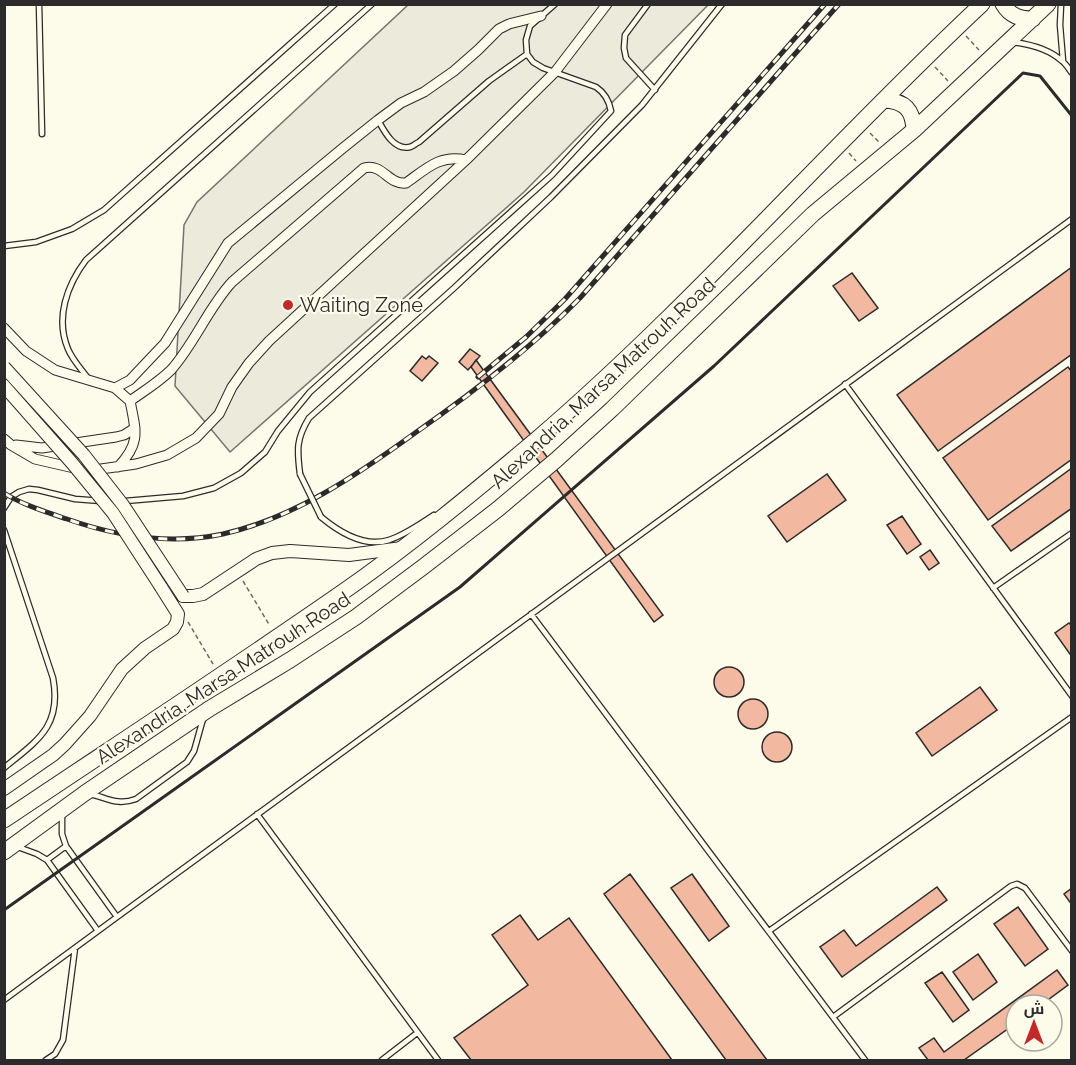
<svg xmlns="http://www.w3.org/2000/svg" width="1076" height="1065" viewBox="0 0 1076 1065" font-family="Raleway,Cairo,sans-serif">
  <rect width="100%" height="100%" fill="#fdfbea"/>
  <path fill="#eceadb" stroke="#74746e" stroke-width="1.5" d="M408 5H708L524 192 230 452 175 386 184 225 197 202Z"/>
  <path fill="#f2b8a0" stroke="#2b2b2b" stroke-width="1.5" d="M1072 267V354L938 451 897 395Z
    M852 273 878 308 859 321 833 286Z
    M470 349 480 356 468 370 459 362Z
    M422 356 426 359 429 356 438 363 422 381 410 371Z
    M476 360 663 615 654 622 471 367Z
    M1068 367 1072 372V459L988 520 943 458Z
    M1072 468V508L1011 551 992 526Z
    M827 474 846 500 787 542 768 516Z
    M902 516 921 544 907 554 887 525Z
    M930 550 939 563 929 570 920 557Z
    M1069 623 1072 626V657L1055 633Z
    M714 682a15 15 0 1 1 30 0a15 15 0 1 1-30 0Z
    M980 687 997 710 932 756 916 733Z
    M738 714a15 15 0 1 1 30 0a15 15 0 1 1-30 0Z
    M762 747a15 15 0 1 1 30 0a15 15 0 1 1-30 0Z
    M630 874 767 1060H726L604 894Z
    M692 874 729 926 709 941 671 888Z
    M937 887 947 900 842 977 820 947 844 930 856 946Z
    M1072 888V905L1064 894Z
    M1018 907 1048 949 1025 966 994 924Z
    M520 915 538 940 569 918 672 1060H471L454 1038 528 985 492 935Z
    M978 954 997 982 973 1000 953 972Z
    M1057 970 1068 985 1041 1005H1016V1023L964 1060H928L919 1048 934 1038 944 1052Z
    M942 972 969 1010 953 1022 925 983Z"/>
  <g fill="none" stroke-linecap="round" stroke-linejoin="round">
    <g stroke="#2b2b2b" stroke-width="7">
      <path id="service" d="M39 4 42 134
        M648 4 625 35 624 48 626 58 655 90
        M1061 4 1060 25 1063 61
        M1012 42C1029 44 1049 49 1062 61 1066 64 1069 69 1072 73
        M378 120C384 131 394 151 410 147 414 146 416 143 419 142L489 81 527 54
        M4 246 36 242 72 229 104 210 335 4
        M87 377C81 369 72 359 68 349 55 318 67 285 86 260L372 4
        M845 384 1072 696
        M300 474C297 450 296 439 309 418L454 288 551 197 642 105 722 4
        M4 508 11 497 19 492 29 489 38 490 75 499 114 502 183 496 214 488 241 473 265 452 278 431 310 392 552 175 611 111C609 100 605 93 596 87L543 68 533 62 527 54 526 40 530 26 555 4
        M321 517C339 532 364 548 389 540 405 535 420 524 434 515
        M4 530 53 678C62 726 38 740 4 768
        M993 588 1072 533
        M531 614 865 1060
        M90 794C108 798 117 806 136 799L187 762 194 751 203 719
        M62 814V834L66 846 117 917
        M257 814 438 1060
        M18 847 37 854 47 860 98 931
        M47 860 66 846
        M769 931 1072 717
        M4 1000 117 917 1072 219
        M833 1017 1011 886 1017 884 1025 888 1072 951
        M46 1060 55 1054 63 1040 75 948
        M382 1060 417 1033"/>
    </g>
    <g stroke="#2b2b2b" stroke-width="11">
      <path id="minor" d="M4 328 26 351 55 370 115 388 130 401C136 431 141 443 118 467
        M115 388 130 380 165 343 228 243 343 148 378 120 401 103 424 92 454 71 478 50 499 29 509 24 541 16
        M130 401C144 391 159 382 171 370 195 343 208 308 232 282L364 168C383 163 388 185 406 183 426 169 440 154 466 160
        M4 439 11 445 35 459 87 471 136 464 167 455 196 438 219 414 232 387 249 363 269 341 466 160 555 72 607 4
        M16 445 42 448 116 437 124 435 135 428"/>
    </g>
    <g stroke="#2b2b2b" stroke-width="14">
      <path id="tertiary" d="M183 596H193L203 594 256 559 272 553 290 551 349 555 402 548
        M4 789 53 755 65 744 90 716 122 669 145 648 173 629 177 622 178 614 161 587"/>
    </g>
    <g stroke="#2b2b2b" stroke-width="17">
      <path id="primary" d="M1003 4C1010 16 1020 19 1033 19
        M884 100C905 101 913 110 914 130
        M4 820C116 745 229 671 340 594 408 547 473 493 537 439 694 304 830 146 982 4
        M4 852 85 793 209 709 290 660 356 617 423 567 498 509 556 460 612 409 813 214 914 130 1048 4"/>
    </g>
    <path stroke="#6a6964" stroke-width="1.5" stroke-dasharray="4.5 3" stroke-linecap="butt" d="M966 36 979 50
      M935 67 948 81
      M870 133 879 142
      M849 153 856 161
      M243 581 270 626
      M188 622 213 664"/>
    <use href="#service" stroke="#fdfbea" stroke-width="4.5"/>
    <use href="#minor" stroke="#fdfbea" stroke-width="9"/>
    <use href="#tertiary" stroke="#fdfbea" stroke-width="12"/>
    <use href="#primary" stroke="#fdfbea" stroke-width="15"/>
    <g stroke="#2b2b2b" stroke-width="5">
      <path id="rail" d="M478 377 526 337 565 299 825 4
        M4 493C23 505 46 512 67 519 118 537 170 545 223 534 294 518 357 475 415 433 474 392 530 349 580 298L839 4"/>
    </g>
    <use href="#rail" stroke="#fdfbea" stroke-width="3" stroke-dasharray="9" stroke-linecap="butt"/>
    <g stroke="#2b2b2b" stroke-width="7" stroke-linecap="butt">
      <path id="service-bridge" d="M300 474 321 517"/>
    </g>
    <g stroke="#2b2b2b" stroke-width="14" stroke-linecap="butt">
      <path id="tertiary-bridge" d="M4 367 84 455 123 505 183 596
        M4 386 72 463 113 513 161 587"/>
    </g>
    <use href="#service-bridge" stroke="#fdfbea" stroke-width="4.5"/>
    <use href="#tertiary-bridge" stroke="#fdfbea" stroke-width="12"/>
    <path stroke="#2b2b2b" stroke-width="3" d="M4 910 460 587 714 366 1023 73 1040 76 1072 116"/>
  </g>
  <circle fill="#c62828" stroke="#fdfbea" stroke-width="2" cx="288" cy="305" r="6"/>
  <g text-anchor="middle" stroke-width="4.5" stroke-linejoin="round" paint-order="stroke">
    <g font-size="20" fill="#2b2b2b" stroke="#fdfbea" text-anchor="start">
      <text x="300" y="312">Waiting Zone</text>
    </g>
    <g font-size="20" fill="#2b2b2b" stroke="#fdfbea">
      <text transform="translate(603 383) rotate(-43)" y="7">Alexandria, Marsa Matrouh Road</text>
      <text transform="translate(223 678) rotate(-33)" y="7">Alexandria, Marsa Matrouh Road</text>
    </g>
  </g>
  <rect width="1076" height="1065" fill="none" stroke="#2b2b2b" stroke-width="12"/>
  <g transform="translate(1034 1023)"><circle r="28" fill="#fdfbea" stroke="#a9a89e" stroke-width="1.5"/>
  <path d="M0-4.5L10 22L0 15L-10 22Z" fill="#c62828"/>
  <text y="-9" font-size="16" font-weight="bold" text-anchor="middle" fill="#2b2b2b">ش</text>
  </g>
</svg>
